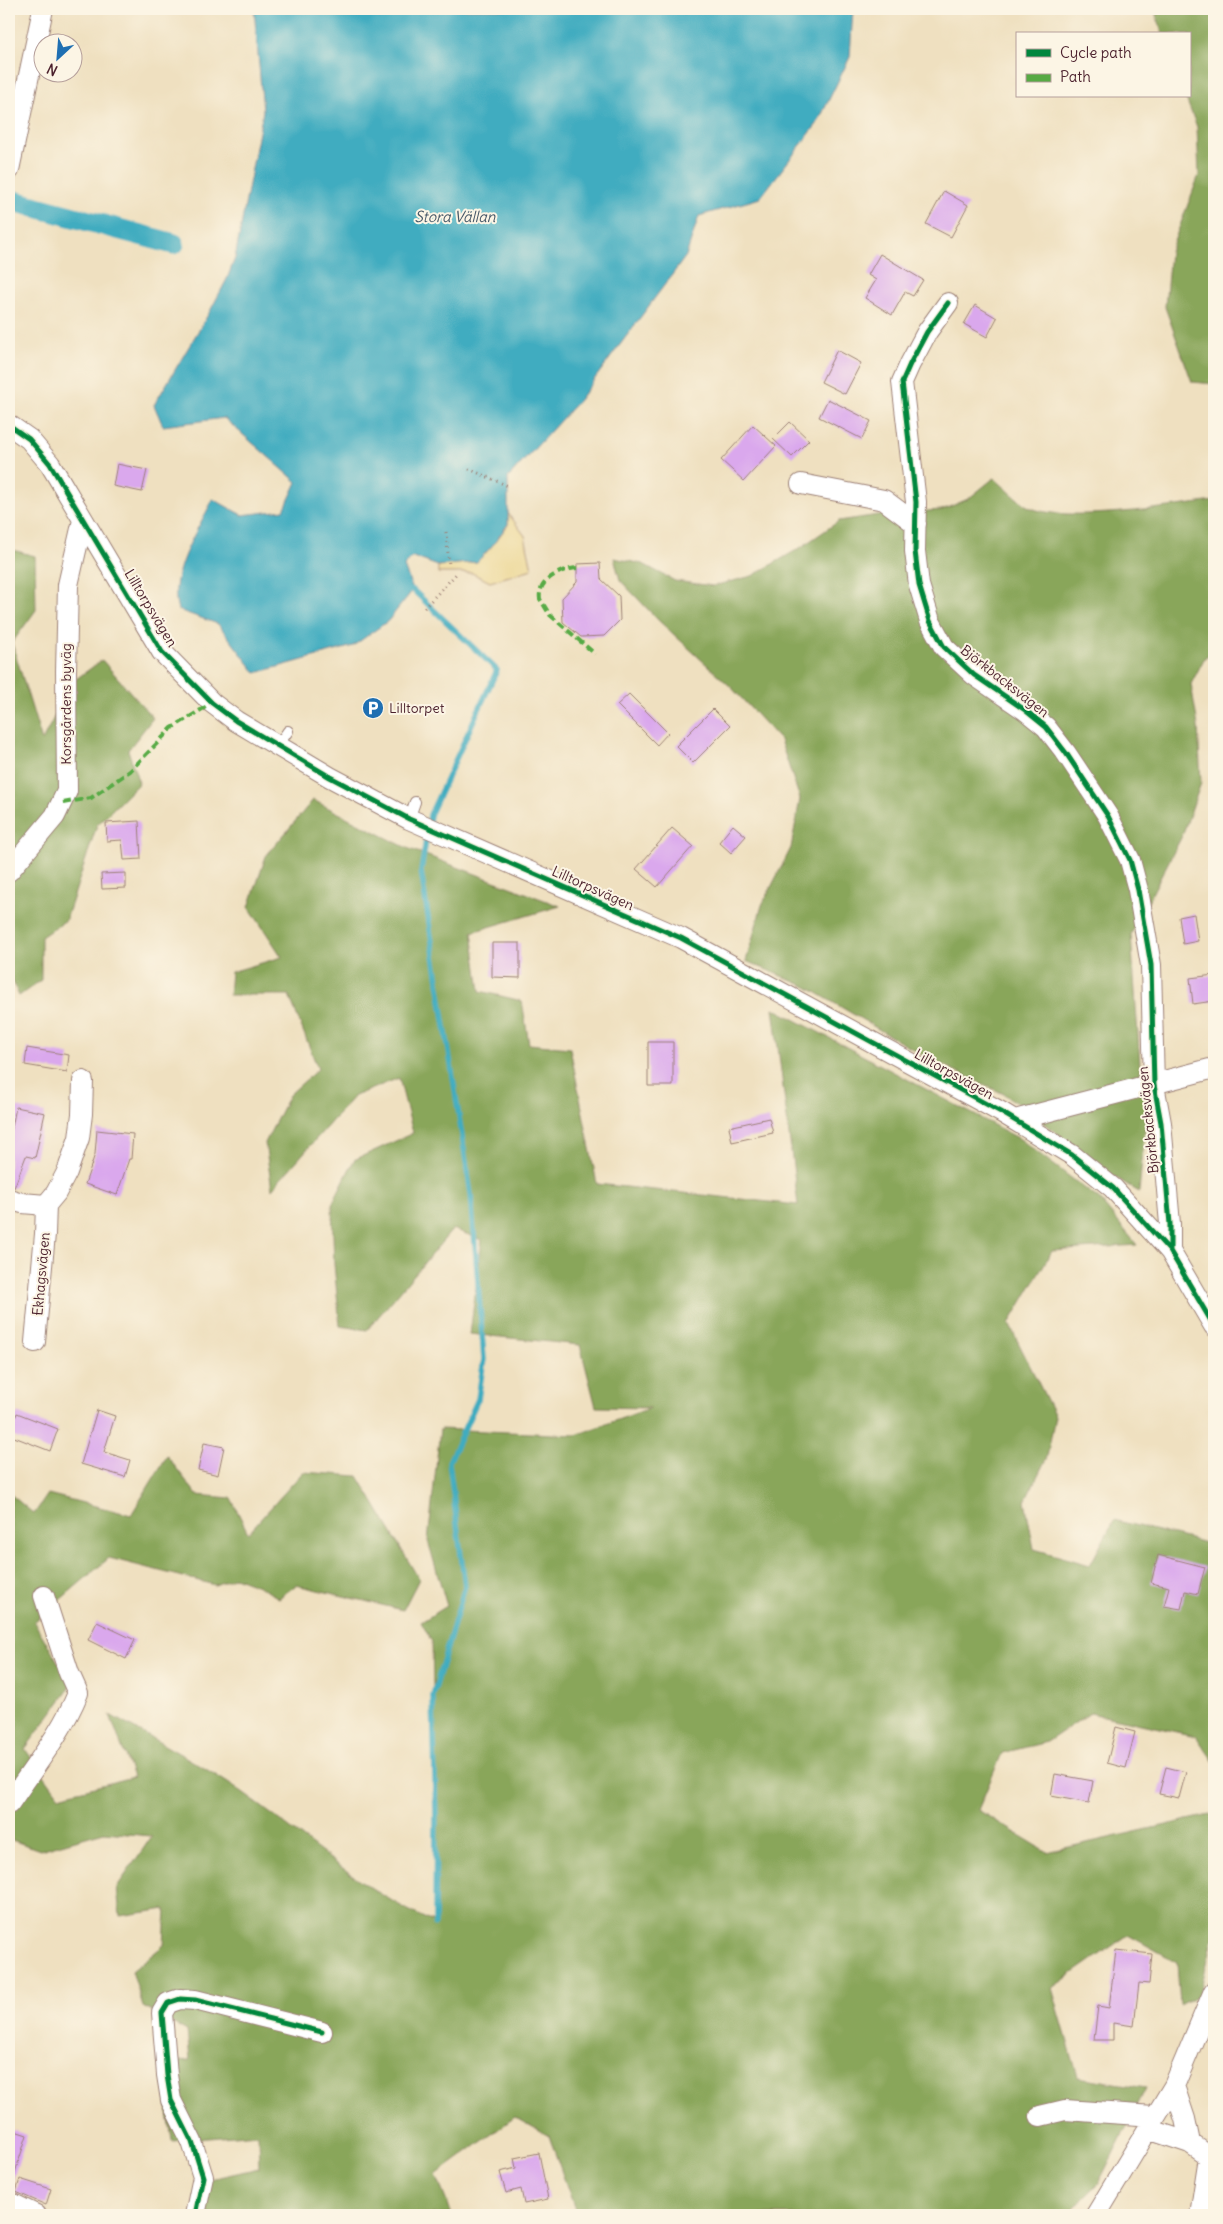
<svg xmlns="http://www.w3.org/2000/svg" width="1223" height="2224" viewBox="0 0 1223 2224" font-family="Delius,sans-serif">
  <rect width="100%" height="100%" fill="#fcf5e5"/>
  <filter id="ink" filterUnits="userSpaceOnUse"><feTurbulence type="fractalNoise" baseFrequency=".02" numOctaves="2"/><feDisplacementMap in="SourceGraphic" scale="10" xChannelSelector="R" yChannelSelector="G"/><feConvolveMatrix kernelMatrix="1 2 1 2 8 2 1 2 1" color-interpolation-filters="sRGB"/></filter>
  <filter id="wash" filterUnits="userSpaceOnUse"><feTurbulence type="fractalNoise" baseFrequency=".0096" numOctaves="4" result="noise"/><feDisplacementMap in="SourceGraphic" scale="20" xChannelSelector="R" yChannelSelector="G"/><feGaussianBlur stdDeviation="1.12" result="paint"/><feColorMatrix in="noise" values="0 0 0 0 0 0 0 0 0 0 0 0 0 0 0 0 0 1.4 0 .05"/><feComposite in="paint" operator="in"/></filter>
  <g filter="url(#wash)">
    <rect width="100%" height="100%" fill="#efe0c0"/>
    <path fill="#89a65a" stroke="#6a6242" d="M1154 9H1214V384L1192 382 1165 307 1170 252 1199 175 1197 127 1185 96H1189V34H1163Z
      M994 478C1005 487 1017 500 1029 507 1061 524 1176 506 1214 501V653L1205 657 1191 684 1198 726 1201 783 1182 836 1131 934 1141 1079 1147 1108 1139 1192 1115 1177 1006 1095 924 1056 807 987 746 961 762 905 791 848 800 799 780 740 731 687 658 620 620 580 614 558 643 564 675 581 713 586 752 576 800 548 839 521 885 514 942 510 968 499Z
      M9 549 35 556 36 610 12 643 42 741 72 682 102 660 153 718 128 750 139 783 97 825 66 920 41 937V980L19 996 9 972Z
      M313 800 407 848 560 906 472 932 480 991 522 1001 529 1044 570 1048 597 1184 798 1205 773 1008 1020 1139 1100 1200 1137 1245 1052 1251 1009 1324 1055 1416 1047 1457 1025 1501 1034 1549 1090 1565 1114 1520 1214 1545V1762L1196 1736 1090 1713 1047 1742 1002 1753 978 1810 1047 1852 1214 1814V1935L1199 1996 1180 2006 1177 1962 1128 1935 1052 1988 1078 2077 1146 2088 1098 2184 1067 2215H577L549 2136 515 2117 436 2175 452 2215H195L197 2182 259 2168 258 2134 172 2141 161 2063 190 2060 187 2031 143 2007 132 1971 164 1945 166 1909 120 1916 117 1887 152 1836 104 1832 40 1850 9 1839V1493L34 1514 48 1494 131 1515 167 1456 197 1495 231 1498 248 1533 303 1472 358 1476 419 1579 403 1610 296 1585 279 1598 258 1586 235 1577 215 1585 109 1558 34 1622 72 1685 25 1749 59 1796 133 1777 110 1715C149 1737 190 1758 228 1783 297 1829 359 1890 435 1923L436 1817 432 1642 421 1622 447 1606 428 1541 440 1429 576 1435 650 1408 596 1407 580 1345 470 1334 482 1240 453 1229 367 1330 340 1326 334 1264 332 1204 354 1160 413 1133 399 1078 354 1096 272 1189 265 1143 289 1095 318 1069 289 995H229L231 972 282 957 249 907 266 856Z"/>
    <path fill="#eeda9e" stroke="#9c7c64" d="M508 513 525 536 532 569 490 582 472 573H438V566L477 562 492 546 508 525Z"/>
    <path fill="#41acc0" stroke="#466676" d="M254 9H853L850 57 817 124 760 198 699 216 686 256 579 400 508 478V524L492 546 477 562 438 566 413 557 404 566 413 590 388 621 353 646 256 673 218 624 178 610C167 574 198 530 213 499L242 515 284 510 297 482 224 418 163 426 154 405 209 313 227 279 235 258 263 111Z"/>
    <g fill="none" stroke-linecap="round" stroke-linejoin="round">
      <path stroke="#41acc0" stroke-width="5.5" d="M413 590 497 670 430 815 421 871 471 1194 484 1359 478 1399 449 1462 465 1586 433 1696 436 1817 435 1924"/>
      <path stroke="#41acc0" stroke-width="21" d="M14 201 174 244"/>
    </g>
    <g id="blocks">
      <path fill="#daa8ed" d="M944 191 968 205 951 237 926 224Z
        M880 254 923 280 913 296 905 292 892 315 865 298 876 280 868 275Z
        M975 305 997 318 987 337 964 324Z
        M837 350 861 363 845 394 821 382Z
        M828 399 871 421 862 439 819 417Z
        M790 422 809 440 792 457 773 439Z
        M753 425 776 446 744 481 721 460Z
        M117 464 147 470 142 492 113 486Z
        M600 563 601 579 619 596 620 620 604 636 581 637 563 622 562 598 577 582V564Z
        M629 694 668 733 657 745 617 705Z
        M713 709 730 726 693 763 676 746Z
        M139 821 141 859 124 860 122 840 107 841 106 823Z
        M733 825 746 836 731 853 719 842Z
        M672 828 693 846 657 887 636 869Z
        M126 873V888L102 889 101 874Z
        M1194 914 1198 941 1183 944 1179 917Z
        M492 943H520V978L492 977Z
        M1214 975V1001L1193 1004 1190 978Z
        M648 1042H673V1086H648Z
        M27 1048 69 1055 67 1072 25 1065Z
        M16 1107 45 1113 35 1158 26 1156 14 1188 9 1187V1143Z
        M769 1118 773 1133 732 1142 729 1127Z
        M97 1130 133 1134 131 1159H129L117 1195 85 1184 95 1154Z
        M97 1410 115 1416 104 1452 130 1460 125 1477 81 1464Z
        M17 1413 58 1429 50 1451 9 1435Z
        M204 1443 224 1447 218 1475 198 1470Z
        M1158 1555 1205 1567 1198 1594 1185 1591 1181 1609 1164 1606 1169 1587 1151 1583Z
        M97 1622 135 1640 126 1659 88 1640Z
        M1116 1727 1135 1732 1126 1768 1107 1763Z
        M1166 1767 1186 1772 1179 1798 1159 1794Z
        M1055 1774 1093 1781 1089 1803 1051 1796Z
        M1116 1950 1152 1954 1149 1984 1139 1983 1134 2026 1113 2023V2040H1094L1098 2006 1109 2008Z
        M9 2129 27 2135 12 2182 9 2181Z
        M539 2153 548 2199 524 2204 521 2189 506 2193 500 2172 516 2168 514 2158Z
        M20 2179 51 2189 46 2205 16 2192Z"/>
    </g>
  </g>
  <g filter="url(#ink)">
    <use href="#blocks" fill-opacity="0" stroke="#9c8076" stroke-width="1"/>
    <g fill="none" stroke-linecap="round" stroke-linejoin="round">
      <g stroke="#9c8076" stroke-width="12">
        <path id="lane" d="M277 747 288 731
          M409 819 415 802"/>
      </g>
      <g stroke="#9c8076" stroke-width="22">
        <path id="street" d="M9 170 43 9
          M948 303 927 332 910 364 902 382 916 502 915 551 919 585 930 621 944 647 974 675 1025 710 1046 727 1066 753 1108 816 1130 860 1138 890 1151 965 1154 1085 1161 1123 1170 1224V1251
          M9 425 29 439 50 464 162 652 212 703 236 721 330 777 409 819 681 938 1001 1112 1072 1155 1113 1188 1170 1251 1214 1326
          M801 484 884 500 916 524
          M9 871 55 816 67 791 66 671 68 585 83 520
          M1015 1120 1214 1068
          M9 1199 22 1203 46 1205
          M35 1342 45 1234 46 1205 56 1193 67 1172 79 1138 82 1114 83 1081
          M9 1804C33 1768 62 1733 78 1693L69 1673 44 1596
          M1174 2086 1185 2119 1190 2143
          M1040 2116 1065 2110 1154 2116
          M1148 2129 1190 2143 1214 2160
          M9 2202 36 2215
          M195 2215 203 2177 192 2142 171 2100 167 2075 162 2013 168 2003 180 1999 195 2000 322 2032
          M1096 2215 1174 2086 1214 1991
          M1200 2215 1209 2157"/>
      </g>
      <path stroke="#9c8076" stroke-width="3" stroke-dasharray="1 4" stroke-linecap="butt" d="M469 469 508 486
        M446 532 449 565
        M424 608 457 573"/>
      <use href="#lane" stroke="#fff" stroke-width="10"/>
      <use href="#street" stroke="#fff" stroke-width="20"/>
      <path stroke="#57aa44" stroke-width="4" stroke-dasharray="8 4" stroke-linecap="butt" d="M577 568C561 569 537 580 540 599L550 615 595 654
        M63 803 91 798 130 771 172 728 212 703"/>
      <g stroke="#fcf5e5" stroke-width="8">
        <path id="cycleway" d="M948 303 927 332 910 364 902 382 916 502 915 551 919 585 930 621 944 647 974 675 1025 710 1046 727 1066 753 1108 816 1130 860 1138 890 1151 965 1154 1085 1161 1123 1170 1224V1251
          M9 425 29 439 50 464 162 652 212 703 236 721 330 777 409 819 681 938 1001 1112 1072 1155 1113 1188 1170 1251 1214 1326
          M195 2215 203 2177 192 2142 171 2100 167 2075 162 2013 168 2003 180 1999 195 2000 322 2032"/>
      </g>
      <use href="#cycleway" stroke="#00873e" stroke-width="5"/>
    </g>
  </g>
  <defs>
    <g id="parking-disc" transform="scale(1.125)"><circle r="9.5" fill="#1f6fb2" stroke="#fcf5e5"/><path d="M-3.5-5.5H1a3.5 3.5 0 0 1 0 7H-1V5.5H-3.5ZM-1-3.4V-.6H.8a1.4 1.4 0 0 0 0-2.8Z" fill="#fff"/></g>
  </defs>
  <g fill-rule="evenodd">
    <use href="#parking-disc" x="373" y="708"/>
  </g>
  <g text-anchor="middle" stroke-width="4" stroke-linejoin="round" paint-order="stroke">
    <g font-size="14" fill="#4a1f2b" stroke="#fcf5e5">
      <text transform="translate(151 608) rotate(59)" y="5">Lilltorpsvägen</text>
      <text transform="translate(1005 681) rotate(38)" y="5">Björkbacksvägen</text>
      <text transform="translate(66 704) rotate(-90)" y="5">Korsgårdens byväg</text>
      <text transform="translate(593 888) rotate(24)" y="5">Lilltorpsvägen</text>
      <text transform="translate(954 1074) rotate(29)" y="5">Lilltorpsvägen</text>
      <text transform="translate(1148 1120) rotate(-96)" y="5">Björkbacksvägen</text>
      <text transform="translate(41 1274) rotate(-85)" y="5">Ekhagsvägen</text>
    </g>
    <g font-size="14" fill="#4a1f2b" stroke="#fcf5e5" text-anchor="start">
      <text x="389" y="713">Lilltorpet</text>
    </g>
    <g font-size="15" font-style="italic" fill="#465767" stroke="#fcf5e5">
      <text x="455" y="222">Stora Vällan</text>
    </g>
  </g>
  <rect width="1223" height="2224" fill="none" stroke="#fcf5e5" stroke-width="30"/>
  <rect x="1016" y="32" width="175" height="65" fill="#fcf5e5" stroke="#b59f9b"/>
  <rect x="1026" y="49" width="25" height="8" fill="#00873e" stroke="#b59f9b"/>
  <text x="1060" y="58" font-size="15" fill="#4a1f2b">Cycle path</text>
  <rect x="1026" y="74" width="25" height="8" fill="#57aa44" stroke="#b59f9b"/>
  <text x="1060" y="82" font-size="15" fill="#4a1f2b">Path</text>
  <g transform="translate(58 58) rotate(206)"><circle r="24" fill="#fcf5e5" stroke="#b59f9b"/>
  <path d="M0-4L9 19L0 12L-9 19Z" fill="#1f6fb2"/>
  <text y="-8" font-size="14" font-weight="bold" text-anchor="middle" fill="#4a1f2b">N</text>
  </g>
</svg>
